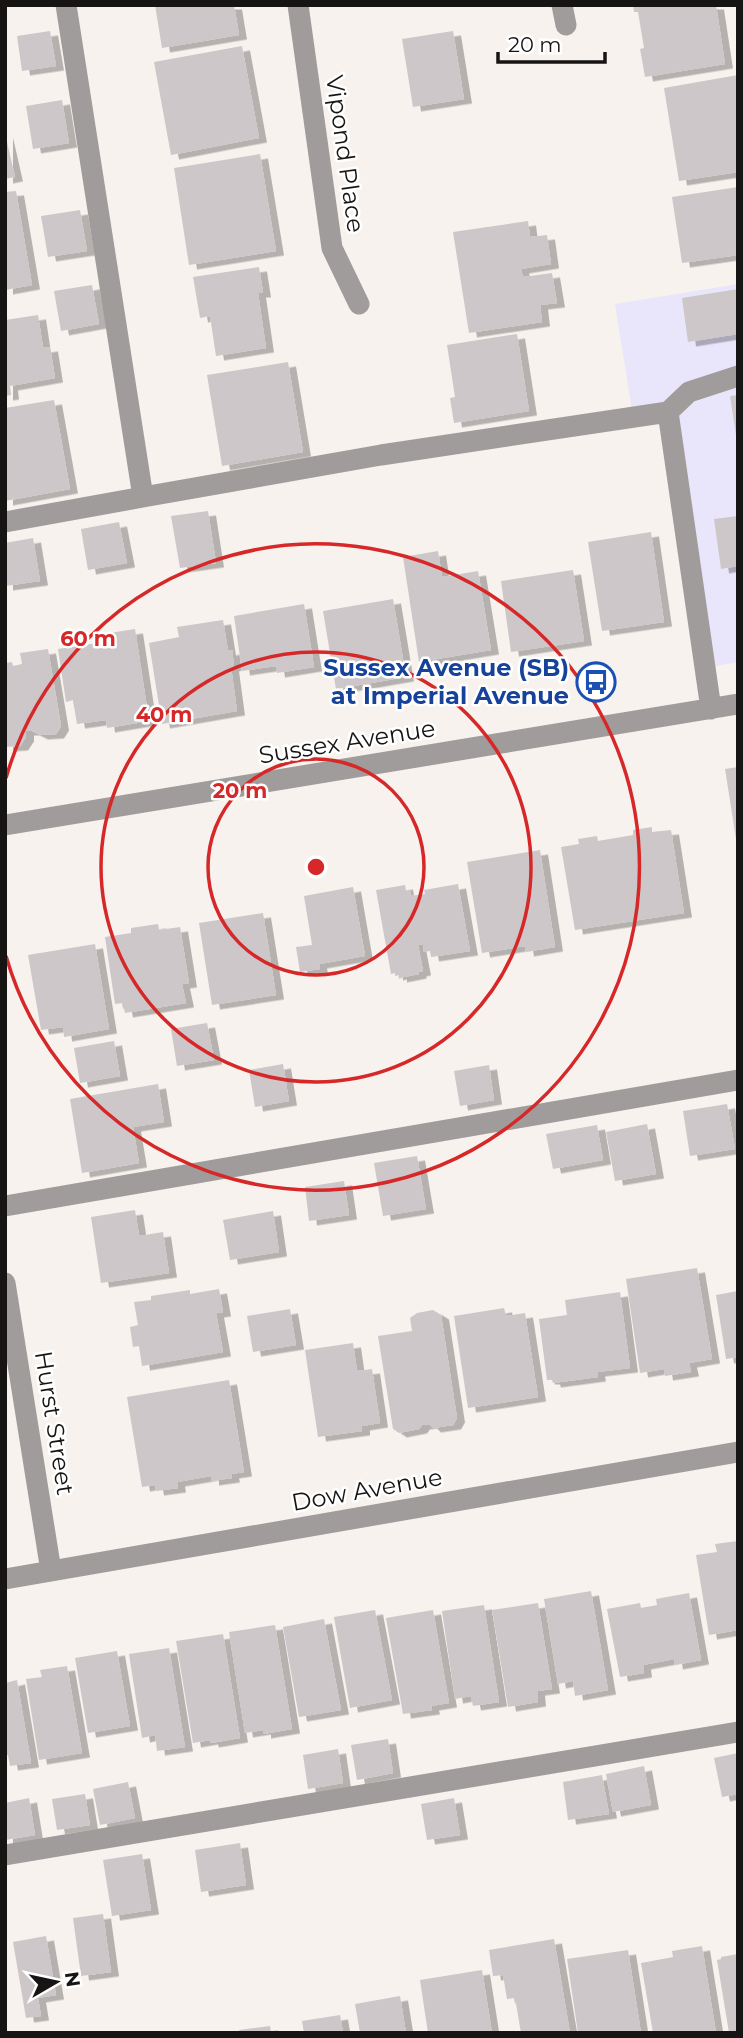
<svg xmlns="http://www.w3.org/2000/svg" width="743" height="2038" viewBox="0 0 743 2038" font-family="Montserrat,sans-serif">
  <defs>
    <filter id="shadow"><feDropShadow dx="8" dy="4.5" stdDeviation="0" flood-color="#0004"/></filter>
  </defs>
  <rect width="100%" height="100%" fill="#f7f2ed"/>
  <path fill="#e9e6fc" d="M738 284V662L706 668 668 413 633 417 615 304Z"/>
  <path fill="#cdc7ca" filter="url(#shadow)" d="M155 5H234L239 35 162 48Z
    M633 5H716L725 64 645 77 640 49 644 48 638 12H634Z
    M50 31 56 66 22 71 17 36Z
    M453 31 464 99 413 107 402 39Z
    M242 46 259 138 171 155 154 62Z
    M738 75V172L679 181 664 88Z
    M62 100 69 143 33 149 26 106Z
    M5 133 15 177 5 179Z
    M260 154 276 251 189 265 174 168Z
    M738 187V255L682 263 672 197Z
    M16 191 32 285 5 290V192Z
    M80 210 87 251 48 257 41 216Z
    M528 221 530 237 547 235 551 264 521 269 523 277 552 273 557 303 540 305 542 322 469 333 453 232Z
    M259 267 263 293H258L266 348 216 356 210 316 200 318 193 277Z
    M92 285 99 324 61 331 54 291Z
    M738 289V334L688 342 682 298Z
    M38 315 43 348 50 347 55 378 10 386 11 395 5 396V320Z
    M517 334 529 411 454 423 450 398 455 397 447 345Z
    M288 362 303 452 222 466 207 375Z
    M738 395V435H736L730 396Z
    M54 400 70 489 5 501V408Z
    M208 511 216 563 180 568 171 516Z
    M738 516V566L721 569 714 519Z
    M119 522 127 563 88 570 81 529Z
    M651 532 664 622 602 631 588 542Z
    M33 538 40 581 5 586V543Z
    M438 551 442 577 478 571 491 650 419 662 403 557Z
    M573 570 584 641 511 652 501 581Z
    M393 599 406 677 336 689 323 611Z
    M304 604 314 667 277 673 276 666 242 671 234 616Z
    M223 620 228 651 232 650 234 666 231 667 237 711 162 724 149 643 179 637 177 627Z
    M135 629 149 721 107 728 106 720 77 724 73 700 66 702 58 649 104 642 103 634Z
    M48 649 61 726 56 734 40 735 32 731H26V737L20 746 5 747V663L12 662 13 666 22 664 20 653Z
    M738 767V838L736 839 725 769Z
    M652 827V832L671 830 684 913 575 930 561 847 579 844 578 839 597 836 598 841 633 835V830Z
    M540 850 555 947 526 952 525 946 482 953 467 862Z
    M458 884 470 951 431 957 430 951 424 952 423 944 418 945 423 971 418 972 419 974 399 978V975L395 976V973L391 974 376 890 405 885 406 891H410L411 896 425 894 424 890Z
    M353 887 365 956 319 964 320 969 300 972 296 947 312 945 304 896Z
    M263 913 276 995 212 1005 199 923Z
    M158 924 159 930 180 927 189 983 182 984 186 1003 125 1013 123 1003 115 1004 105 937 131 933V928Z
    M95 944 109 1029 64 1037 63 1027 41 1030 28 955Z
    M207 1023 214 1060 177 1066 171 1029Z
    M114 1041 120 1076 80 1083 74 1048Z
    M283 1064 289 1101 255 1107 249 1070Z
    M489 1065 494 1100 460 1106 454 1071Z
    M158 1084 164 1122 133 1127 139 1163 82 1173 70 1099Z
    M727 1104 735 1149 690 1156 683 1111Z
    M647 1124 656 1174 615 1181 606 1132Z
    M597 1125 603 1160 553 1169 546 1134Z
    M417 1156 426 1209 383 1216 374 1163Z
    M344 1181 349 1215 309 1221 305 1187Z
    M135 1210 139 1236 163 1232 169 1273 101 1283 91 1217Z
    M273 1211 279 1252 230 1260 223 1220Z
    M697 1268 712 1359 689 1363 691 1372 665 1376 664 1369 640 1373 626 1279Z
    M219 1289 223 1312 216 1313 223 1352 142 1366 139 1346 133 1347 130 1327 138 1325 134 1302 151 1300V1296L190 1290V1294Z
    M738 1291V1357L726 1359 716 1295Z
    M620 1292 630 1368 597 1372 598 1377 553 1383 552 1380H547L539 1319 567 1315 565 1300Z
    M504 1308 506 1316 525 1313 538 1397 468 1408 454 1316Z
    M290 1309 296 1345 253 1352 247 1316Z
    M433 1310 441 1315 457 1418 453 1425 433 1428 429 1424 422 1425 419 1429 399 1433 393 1429 378 1336 412 1331 410 1318 417 1313Z
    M353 1343 357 1371 372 1369 380 1423 362 1426V1431L318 1437 305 1350Z
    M229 1380 244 1472 231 1474 232 1478 211 1481V1476L177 1482 178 1488 156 1491 155 1485 142 1487 127 1397Z
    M738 1541V1630L709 1635 696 1555 717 1552 715 1544Z
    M591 1591 608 1690 575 1696 573 1681 558 1684 544 1599Z
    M689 1593 701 1660 675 1665 674 1659 643 1665 644 1673 620 1677 607 1609 640 1603 641 1608 657 1605 656 1599Z
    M538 1603 552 1689 537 1691 538 1702 508 1707 492 1610Z
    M484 1605 499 1702 473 1706 471 1696 455 1699 442 1611Z
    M375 1610 392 1700 350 1708 334 1617Z
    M433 1610 449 1703 431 1706 432 1710 403 1714 386 1618Z
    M324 1619 341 1710 299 1717 283 1627Z
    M275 1625 292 1729 263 1734V1730L245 1733 229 1632Z
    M223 1634 240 1738 211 1743 210 1740 193 1743 176 1641Z
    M169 1648 185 1747 157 1751 155 1735 142 1738 129 1654Z
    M117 1651 130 1726 88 1733 75 1658Z
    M67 1666 82 1753 39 1760 26 1679 42 1677 40 1670Z
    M17 1680 31 1763 10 1766 8 1755H5V1683Z
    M388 1739 393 1773 357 1780 351 1745Z
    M338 1749 343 1783 308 1789 303 1755Z
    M738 1753V1794L722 1797 714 1758Z
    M644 1766 651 1805 613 1812 606 1774Z
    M602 1775 609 1814 568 1820 563 1782Z
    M128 1782 135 1818 100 1825 93 1789Z
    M85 1794 90 1825 57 1830 52 1799Z
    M29 1798 35 1835 5 1840V1803Z
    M454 1798 460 1835 427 1840 421 1804Z
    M240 1843 246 1885 201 1892 195 1850Z
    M142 1854 151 1910 112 1916 103 1860Z
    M103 1914 111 1972 81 1976 73 1918Z
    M46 1936 56 1995 38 1998 41 2016 26 2018 13 1942Z
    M554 1939 570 2033H521L515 1998 507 1999 503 1975 493 1976 489 1950Z
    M702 1946 716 2033H653L641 1963 673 1957 672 1951Z
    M628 1950 641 2033H578L567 1959Z
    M738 1954V2033H729L717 1960 721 1959V1957Z
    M482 1970 492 2033H428L420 1980Z
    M400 1996 406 2033H360L355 2004Z
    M340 2015 343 2033H304L302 2021Z
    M270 2026 271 2033H240L239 2030Z"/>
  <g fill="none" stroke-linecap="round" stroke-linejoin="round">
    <path stroke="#9f9c9b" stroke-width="21" d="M298 5 332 248 359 304
      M562 5 566 25
      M668 412 689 392 738 376
      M143 497 381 455 668 412 711 709
      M5 522 143 497 66 5
      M5 825 738 704
      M5 1206 738 1080
      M5 1283 51 1571
      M5 1579 738 1452
      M5 1855 738 1732"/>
  </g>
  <g fill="none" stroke="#d62828" stroke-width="3.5">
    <circle cx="316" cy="867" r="108"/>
    <circle cx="316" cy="867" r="215"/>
    <path d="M6 778A323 323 0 1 1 6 956"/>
  </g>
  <defs>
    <g id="bus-ring" transform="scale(2.0125)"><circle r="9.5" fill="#fff" stroke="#1a4fb4" stroke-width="1.5"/><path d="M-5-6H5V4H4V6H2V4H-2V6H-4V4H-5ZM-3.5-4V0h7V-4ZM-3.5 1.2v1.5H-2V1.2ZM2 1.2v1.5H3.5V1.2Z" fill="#1a4fb4"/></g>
  </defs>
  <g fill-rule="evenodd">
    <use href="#bus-ring" x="596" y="682"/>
  </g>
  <g text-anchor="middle" stroke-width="5" stroke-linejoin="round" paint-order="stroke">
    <g font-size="24" fill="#171514" stroke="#fff">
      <text transform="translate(345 154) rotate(82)" y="8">Vipond Place</text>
      <text transform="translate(347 742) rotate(-9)" y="8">Sussex Avenue</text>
      <text transform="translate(54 1423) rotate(81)" y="8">Hurst Street</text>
      <text transform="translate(367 1490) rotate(-10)" y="8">Dow Avenue</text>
    </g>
    <g font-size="24" font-weight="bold" fill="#164399" stroke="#fff" text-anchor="end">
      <text x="569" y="676">Sussex Avenue (SB)<tspan x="569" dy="28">at Imperial Avenue</tspan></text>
    </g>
  </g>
  <circle cx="316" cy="867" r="10" fill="#d62828" stroke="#fff" stroke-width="3.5"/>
  <g font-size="21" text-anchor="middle" font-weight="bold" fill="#d62828" stroke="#fff" stroke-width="5" stroke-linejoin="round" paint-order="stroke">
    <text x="88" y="646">60 m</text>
    <text x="164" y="722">40 m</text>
    <text x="240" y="798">20 m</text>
  </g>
  <rect width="743" height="2038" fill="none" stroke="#171514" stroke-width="14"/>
  <g transform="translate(56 1982) rotate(81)" stroke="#ffffff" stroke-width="5" paint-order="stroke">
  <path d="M0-5L12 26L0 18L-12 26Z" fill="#171514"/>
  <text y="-10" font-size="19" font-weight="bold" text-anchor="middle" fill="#171514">N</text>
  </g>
  <path d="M498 52v10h107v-10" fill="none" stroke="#171514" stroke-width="3.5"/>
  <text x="508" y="52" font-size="21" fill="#171514" stroke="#ffffff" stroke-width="5" paint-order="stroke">20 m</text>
</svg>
